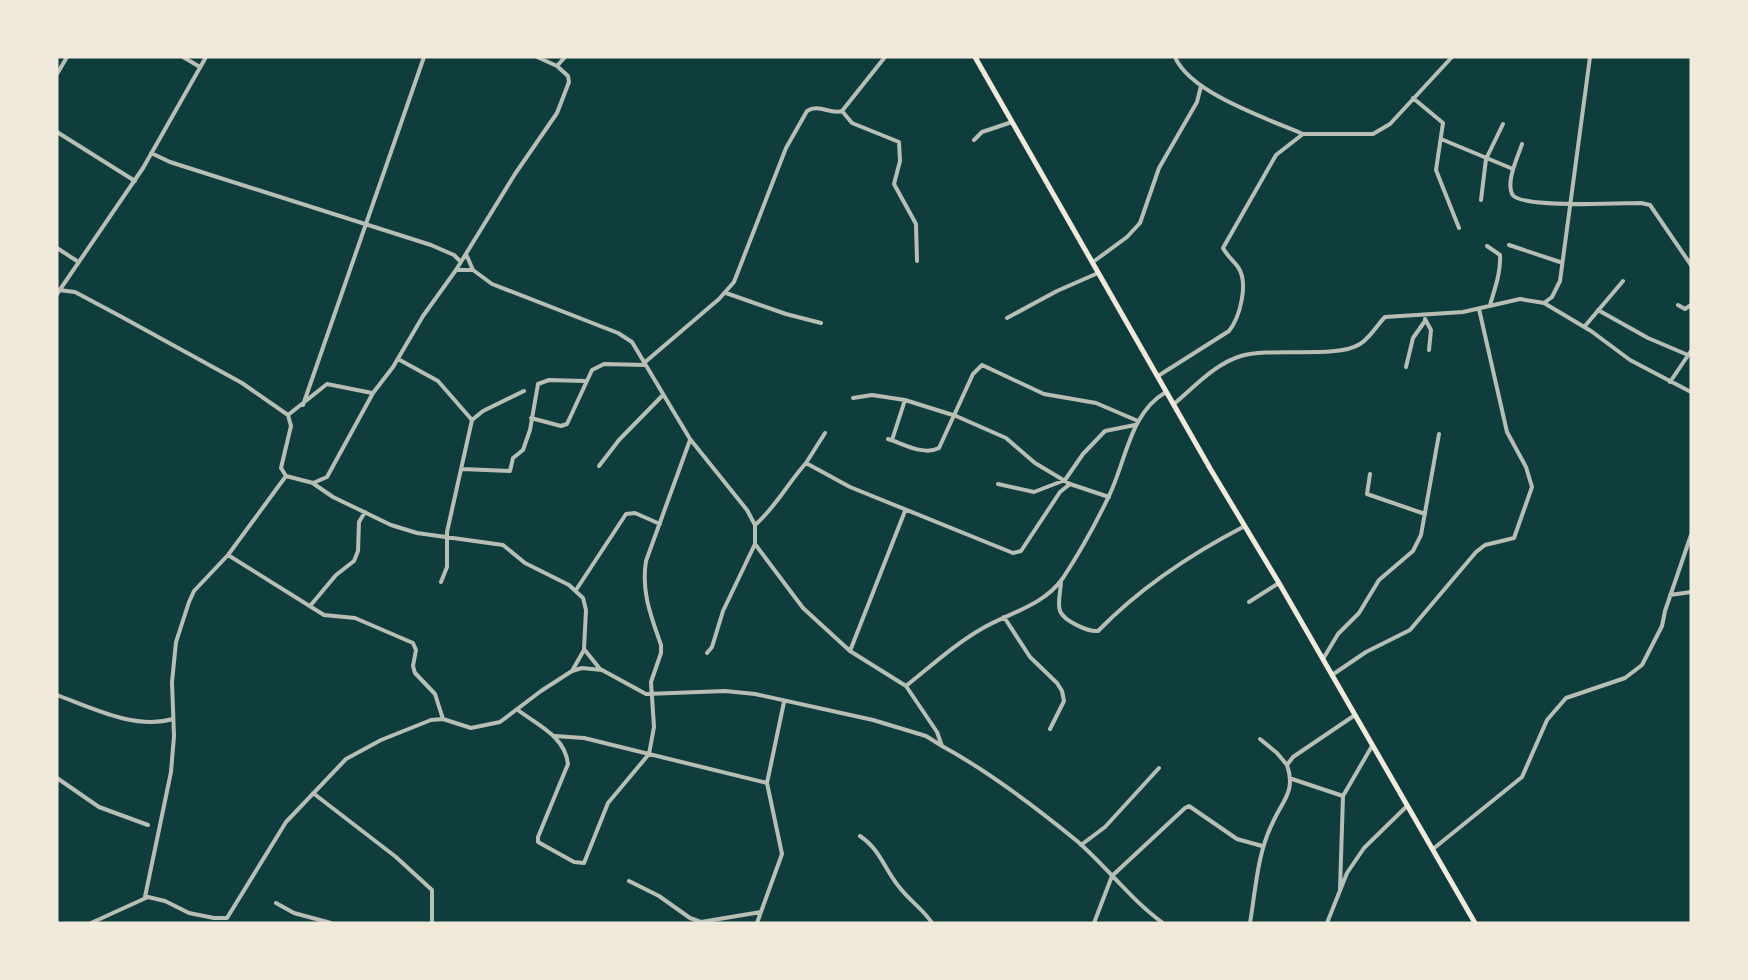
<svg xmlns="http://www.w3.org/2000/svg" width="1748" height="980" viewBox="0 0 1748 980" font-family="Cabin,sans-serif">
  <rect width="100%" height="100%" fill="#0f3d3e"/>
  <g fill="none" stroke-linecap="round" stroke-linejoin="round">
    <path stroke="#b8beb3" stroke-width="4" d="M183 57 200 67
      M537 57 557 66 565 57
      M1175 57C1190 93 1268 119 1303 134
      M57 74 67 57
      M1413 98 1443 123 1436 170 1459 228
      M842 111 852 123 899 142 900 161 894 184 916 224 917 261
      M57 132 135 181
      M1441 139 1513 169
      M974 140 982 132 1012 122
      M1522 144C1518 157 1506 180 1512 194 1518 209 1623 203 1641 203L1650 205 1691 265
      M151 153 170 162 431 245 454 255 461 262
      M1481 200 1486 159 1503 124
      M1509 245 1560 262
      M1487 246 1500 255C1501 272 1495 288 1490 305
      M57 248 77 261
      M466 254 473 270 492 284 618 333 632 342 690 439 747 510 755 525V544L803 608 850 651 906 686C931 666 955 644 983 628 1011 612 1043 606 1063 578 1080 552 1095 525 1108 498 1126 463 1129 413 1166 392
      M1093 262 1127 237 1140 223 1159 168 1197 102 1201 86
      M456 270H473
      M59 290 75 292 120 316 242 383 288 415 291 426 281 468 286 476
      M726 293 786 314 821 323
      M57 294 143 168 206 57
      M1544 303 1552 297 1560 281 1590 57
      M1678 305 1685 309 1691 305
      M1598 310 1648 338 1688 355
      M1007 318 1057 291 1098 273
      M1425 319 1431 330 1429 350
      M1585 326 1623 281
      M398 359 438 381 472 420 447 532V567L441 582
      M644 363 719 299 734 282 786 148 807 111C819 103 830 115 842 111L885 57
      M1406 367 1413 338 1425 321
      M1158 376 1229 331C1240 317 1249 283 1238 267 1233 260 1227 256 1223 248L1276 155 1303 134H1373L1390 124 1452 57
      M1670 382 1691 351
      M853 398 872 395 905 400 956 416 1006 438 1035 463 1070 484
      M1174 404C1193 388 1216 363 1241 356 1272 347 1337 359 1360 344 1370 338 1377 325 1385 317L1463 312 1520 299 1544 303 1591 331 1630 360 1691 392
      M303 405 424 57
      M288 415 327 384 372 393
      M531 418 561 426 567 424 592 370 604 364 645 365
      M472 420 483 411 524 391
      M888 439C904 444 924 456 939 448L973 374 982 365 1044 394 1096 403 1138 421
      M892 440 905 400
      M806 463 825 433
      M599 466 619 440 662 396
      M461 469 510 471 513 458 523 450 530 430 538 384 549 380 585 381
      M1370 474 1367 494 1425 514
      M314 484 333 497 391 525 417 533 503 545 525 563 569 585 583 598 586 610 584 649 600 669
      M998 484 1034 492 1065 480 1083 454 1105 431 1135 425
      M755 525C775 508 788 483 806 463L850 487 1013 553 1021 551 1060 492 1070 484 1109 497
      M228 555 324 615 355 618 413 643 416 650 413 666 415 673 435 694 443 719
      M1061 581C1061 590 1057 603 1060 611 1064 621 1088 632 1098 631 1139 589 1191 554 1243 527
      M576 590 626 514 635 513 660 524
      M1670 595 1691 592
      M1249 602 1279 583
      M310 606 336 575 354 561 358 551 359 522 365 512
      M1004 617 1030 657 1057 683 1062 691 1064 701 1050 729
      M850 651 905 511
      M707 653 712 647 723 611 755 544
      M1323 659 1338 634 1359 613 1379 580 1413 551 1421 535 1439 434
      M572 671 584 650
      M1332 675 1366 652 1410 630 1476 552 1485 545 1514 538 1532 487 1526 467 1507 432 1479 309
      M906 686 937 732 942 746C986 770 1038 809 1077 841 1107 867 1131 900 1163 923
      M57 695C92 708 135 730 173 719
      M518 710C537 725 565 736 568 764L538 837V842L574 862 584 863 608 803 649 754 654 727 651 682 661 653V645C651 616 641 592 646 561L690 440
      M555 736 584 738 767 783
      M1260 739 1277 753 1287 765
      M57 778 99 807 148 825
      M1292 779 1343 796
      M313 793 396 857 432 890V923
      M860 836C881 850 885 871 900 888 910 901 923 909 932 923
      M1081 845 1105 827 1159 768
      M1433 849 1522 777 1547 720 1566 698 1625 678 1642 665 1662 626 1665 611 1691 535
      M629 881 659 896 690 918 701 922 761 912
      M1340 889 1343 796 1372 746
      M145 897 171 772 174 736 172 682 176 642 189 602 194 591 228 555 286 476 313 483 327 477 373 393 393 367 423 316 456 270 515 174 557 113 569 82 568 76 557 66
      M276 903 294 913 331 923
      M91 923 148 897 165 901 189 913 214 918H227L286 822 346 759 381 740 431 720 443 719 471 728 500 722 541 691 572 671 582 668 602 670 646 694 725 691 755 694 873 720 926 736 942 746
      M757 923 782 854 767 783 784 702
      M1094 923 1112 876 1185 808 1189 806 1237 839 1262 846
      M1250 923C1256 888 1257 854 1273 822 1283 800 1296 791 1287 765L1293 757 1355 715
      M1327 923 1347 873 1364 848 1407 806"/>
    <path stroke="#f1e9da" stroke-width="5" d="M975 57 1211 470 1279 583 1475 923"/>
  </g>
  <rect width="1748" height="980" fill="none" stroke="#f1e9da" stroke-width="117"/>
</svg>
